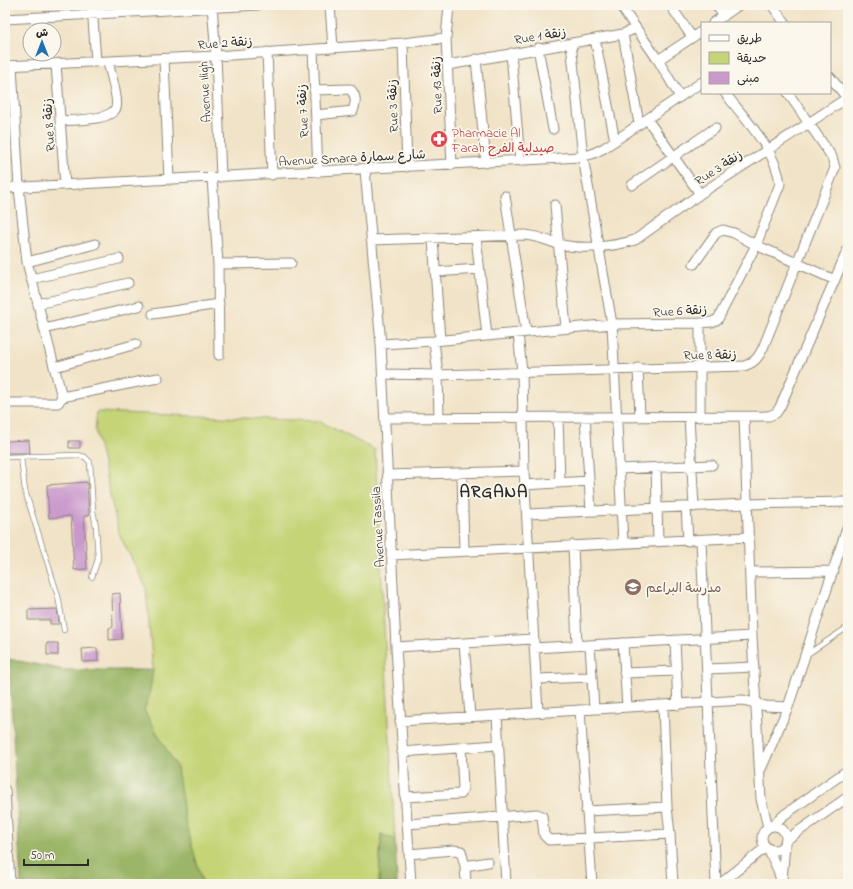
<svg xmlns="http://www.w3.org/2000/svg" width="853" height="889" viewBox="0 0 853 889" font-family="'Indie Flower','Playpen Sans Arabic',sans-serif">
  <rect width="100%" height="100%" fill="#fbf7ec"/>
  <filter id="ink" filterUnits="userSpaceOnUse"><feTurbulence type="fractalNoise" baseFrequency=".025" numOctaves="2"/><feDisplacementMap in="SourceGraphic" scale="8" xChannelSelector="R" yChannelSelector="G"/><feConvolveMatrix kernelMatrix="1 2 1 2 8 2 1 2 1" color-interpolation-filters="sRGB"/></filter>
  <filter id="wash" filterUnits="userSpaceOnUse"><feTurbulence type="fractalNoise" baseFrequency=".012" numOctaves="4" result="noise"/><feDisplacementMap in="SourceGraphic" scale="16" xChannelSelector="R" yChannelSelector="G"/><feGaussianBlur stdDeviation="0.9" result="paint"/><feColorMatrix in="noise" values="0 0 0 0 0 0 0 0 0 0 0 0 0 0 0 0 0 1.4 0 .05"/><feComposite in="paint" operator="in"/></filter>
  <g filter="url(#wash)">
    <rect width="100%" height="100%" fill="#f1e3c7"/>
    <path fill="#c4d476" stroke="#788050" d="M97 412 319 421 375 450 395 840 381 834 379 884H57L153 671 146 587 119 534 95 429Z"/>
    <path fill="#9bb667" stroke="#637049" d="M9 659 65 670H153L149 697 144 710 177 768 186 825 203 884H21Z
      M381 834 395 840 397 884H379Z"/>
    <g id="blocks">
      <path fill="#c999cc" d="M29 440 30 453H7V441Z
        M69 441H80V448H69Z
        M87 482 89 515 84 516 87 569 74 570 71 516 49 518 47 485Z
        M120 593 122 639 109 640V628L113 627 112 594Z
        M57 609 59 624H50V620H28V610Z
        M47 643H58V655H47Z
        M97 648 98 661 83 662 82 649Z"/>
    </g>
  </g>
  <g filter="url(#ink)">
    <use href="#blocks" fill-opacity="0" stroke="#8e8779" stroke-width="1"/>
    <g fill="none" stroke-linecap="round" stroke-linejoin="round">
      <g stroke="#8e8779" stroke-width="6">
        <path id="lane" d="M5 457 78 455 85 457 90 462 93 511 96 526 98 559 92 577
          M21 457 25 491 58 596 64 630
          M806 655 848 627"/>
      </g>
      <g stroke="#8e8779" stroke-width="11">
        <path id="street" d="M92 5 96 62
          M212 5 216 56 221 177
          M330 5 333 48
          M449 5 446 38 452 165
          M620 5 658 60 680 97
          M670 5 692 37
          M716 5 724 16
          M772 5 785 23
          M5 19 258 5
          M713 23 739 5
          M623 34 639 124
          M595 39 615 141
          M403 43 407 167
          M571 43 583 157 612 324 623 543
          M538 48 553 129
          M313 49 318 172
          M267 52 272 175
          M511 53 520 161
          M164 59 169 180
          M476 59 486 163
          M658 60 702 31
          M56 64 65 185
          M448 65 623 34 636 28
          M5 66 216 56 403 43 446 38
          M12 66 19 188 27 262
          M830 77 848 99
          M314 90 350 89C357 96 356 102 353 111L316 115
          M647 119 700 194
          M60 121C74 120 110 121 116 108 119 100 110 71 108 62
          M365 170 381 344 396 647 411 884
          M212 178 218 264 219 355
          M632 185 715 128
          M5 188 580 157 592 154 604 148 702 82
          M505 196 526 332
          M555 205 566 328
          M476 237 487 336
          M433 239 440 340
          M371 240 525 235C537 236 546 240 558 244 581 250 612 247 635 240L700 194 847 98
          M218 264 291 263
          M694 264 716 233 723 230 734 233 756 245 835 280
          M435 272 479 269
          M31 279 119 259
          M38 304 128 283
          M153 314 219 304
          M700 323V417
          M44 329 139 306
          M518 333 522 372 524 471 538 712
          M434 341 438 375 439 418
          M381 344 434 341 612 324 700 323 712 322 718 319 756 245 780 184C777 151 744 118 725 93
          M55 367 136 344
          M638 368 640 417
          M383 374 438 375 744 366C754 363 758 358 763 348L835 168 832 157 788 93
          M62 397 158 378
          M5 403H58L62 397 27 262 95 244
          M558 417 560 483
          M585 417 591 511
          M689 417 694 507
          M744 417 752 636 761 799 768 827
          M385 418 769 416 776 413 780 407 848 249
          M656 468 658 541
          M619 469 712 465
          M462 473 464 551
          M388 475 524 471
          M525 485 589 481
          M686 507 688 541
          M527 514 747 504 848 502
          M701 540 716 884
          M573 545 577 646
          M391 555 749 537
          M751 572 834 571
          M675 640 678 705
          M464 643 470 716
          M623 643 627 707
          M590 645 594 709
          M396 647 533 639
          M534 648 752 636
          M707 669 754 667
          M624 673 676 671
          M537 679 591 677
          M663 706 667 807 670 834 673 884
          M580 710 592 884
          M497 715 506 884
          M400 721 743 700 766 706 788 707
          M402 752 497 745
          M761 769 788 707 848 525
          M5 790 10 884
          M405 797 461 794 463 788 461 748
          M586 811 667 807
          M407 824 537 814 542 816 544 835 549 840 670 834
          M762 838a12 12 0 1 1 24 0a12 12 0 1 1-24 0Z
          M772 826 784 815 848 770
          M786 840 848 797
          M768 849 778 870 782 884
          M409 854 453 850 461 851 465 866 466 884
          M465 866 488 862
          M782 879 785 845
          M720 884 766 847"/>
      </g>
      <use href="#lane" stroke="#fff" stroke-width="4.5"/>
      <use href="#street" stroke="#fff" stroke-width="9"/>
    </g>
  </g>
  <defs>
    <g id="pharmacy-disc" transform="scale(0.9)"><circle r="9.5" fill="#e0444e" stroke="#fbf7ec"/><path d="M-2-6h4v4h4v4h-4v4h-4v-4h-4v-4h4Z" fill="#fff"/></g>
    <g id="school-disc" transform="scale(0.9)"><circle r="9.5" fill="#8d6e63" stroke="#fbf7ec"/><path d="M0-5L7-2L0 1L-7-2ZM-4 1L0 2.5L4 1V4Q0 6-4 4Z" fill="#fff"/></g>
  </defs>
  <g fill-rule="evenodd">
    <use href="#pharmacy-disc" x="439" y="139"/>
    <use href="#school-disc" x="633" y="587"/>
  </g>
  <g text-anchor="middle" stroke-width="3.5" stroke-linejoin="round" paint-order="stroke">
    <g font-size="13" fill="#2b2b2b" stroke="#fbf7ec">
      <text transform="translate(540 35) rotate(-9)" y="5">Rue 1 زنقة</text>
      <text transform="translate(225 42) rotate(-4)" y="5">Rue 2 زنقة</text>
      <text transform="translate(436 85) rotate(-92)" y="5">Rue 13 زنقة</text>
      <text transform="translate(204 92) rotate(-93)" y="5">Avenue Iligh</text>
      <text transform="translate(392 106) rotate(-92)" y="5">Rue 3 زنقة</text>
      <text transform="translate(302 111) rotate(-93)" y="5">Rue 7 زنقة</text>
      <text transform="translate(48 125) rotate(-94)" y="5">Rue 8 زنقة</text>
      <text transform="translate(352 157) rotate(-3)" y="5">Avenue Smara شارع سمارة</text>
      <text transform="translate(718 167) rotate(-33)" y="5">Rue 3 زنقة</text>
      <text transform="translate(680 310) rotate(-3)" y="5">Rue 6 زنقة</text>
      <text transform="translate(710 354) rotate(-1)" y="5">Rue 8 زنقة</text>
      <text transform="translate(377 527) rotate(-93)" y="5">Avenue Tassila</text>
    </g>
    <g font-size="13" fill="#be3a42" stroke="#fbf7ec" text-anchor="start">
      <text x="452" y="137">Pharmacie Al<tspan x="452" dy="15">Farah صيدلية الفرح</tspan></text>
    </g>
    <g font-size="13" fill="#785e54" stroke="#fbf7ec" text-anchor="start">
      <text x="646" y="592">مدرسة البراعم</text>
    </g>
    <g font-size="17" font-weight="bold" letter-spacing="1" fill="#2b2b2b" stroke="#fbf7ec">
      <text x="494" y="497">ARGANA</text>
    </g>
  </g>
  <rect width="853" height="889" fill="none" stroke="#fbf7ec" stroke-width="20"/>
  <rect x="701" y="22" width="130" height="72" fill="#fbf7ec" stroke="#a8a59f"/>
  <rect x="709" y="35" width="20" height="6" fill="#ffffff" stroke="#a8a59f"/>
  <text x="737" y="42" font-size="12" fill="#2b2b2b">طريق</text>
  <rect x="709" y="52" width="20" height="12" fill="#c4d476" stroke="#a8a59f"/>
  <text x="737" y="62" font-size="12" fill="#2b2b2b">حديقة</text>
  <rect x="709" y="72" width="20" height="12" fill="#c999cc" stroke="#a8a59f"/>
  <text x="737" y="82" font-size="12" fill="#2b2b2b">مبنى</text>
  <g transform="translate(42 42)"><circle r="19" fill="#fbf7ec" stroke="#a8a59f"/>
  <path d="M0-3L7 15L0 10L-7 15Z" fill="#1f6fb2"/>
  <text y="-6" font-size="11" font-weight="bold" text-anchor="middle" fill="#2b2b2b">ش</text>
  </g>
  <path d="M24 859v6h64v-6" fill="none" stroke="#2b2b2b" stroke-width="2"/>
  <text x="30" y="859" font-size="12" fill="#2b2b2b" stroke="#fbf7ec" stroke-width="3" paint-order="stroke">50 m</text>
</svg>
